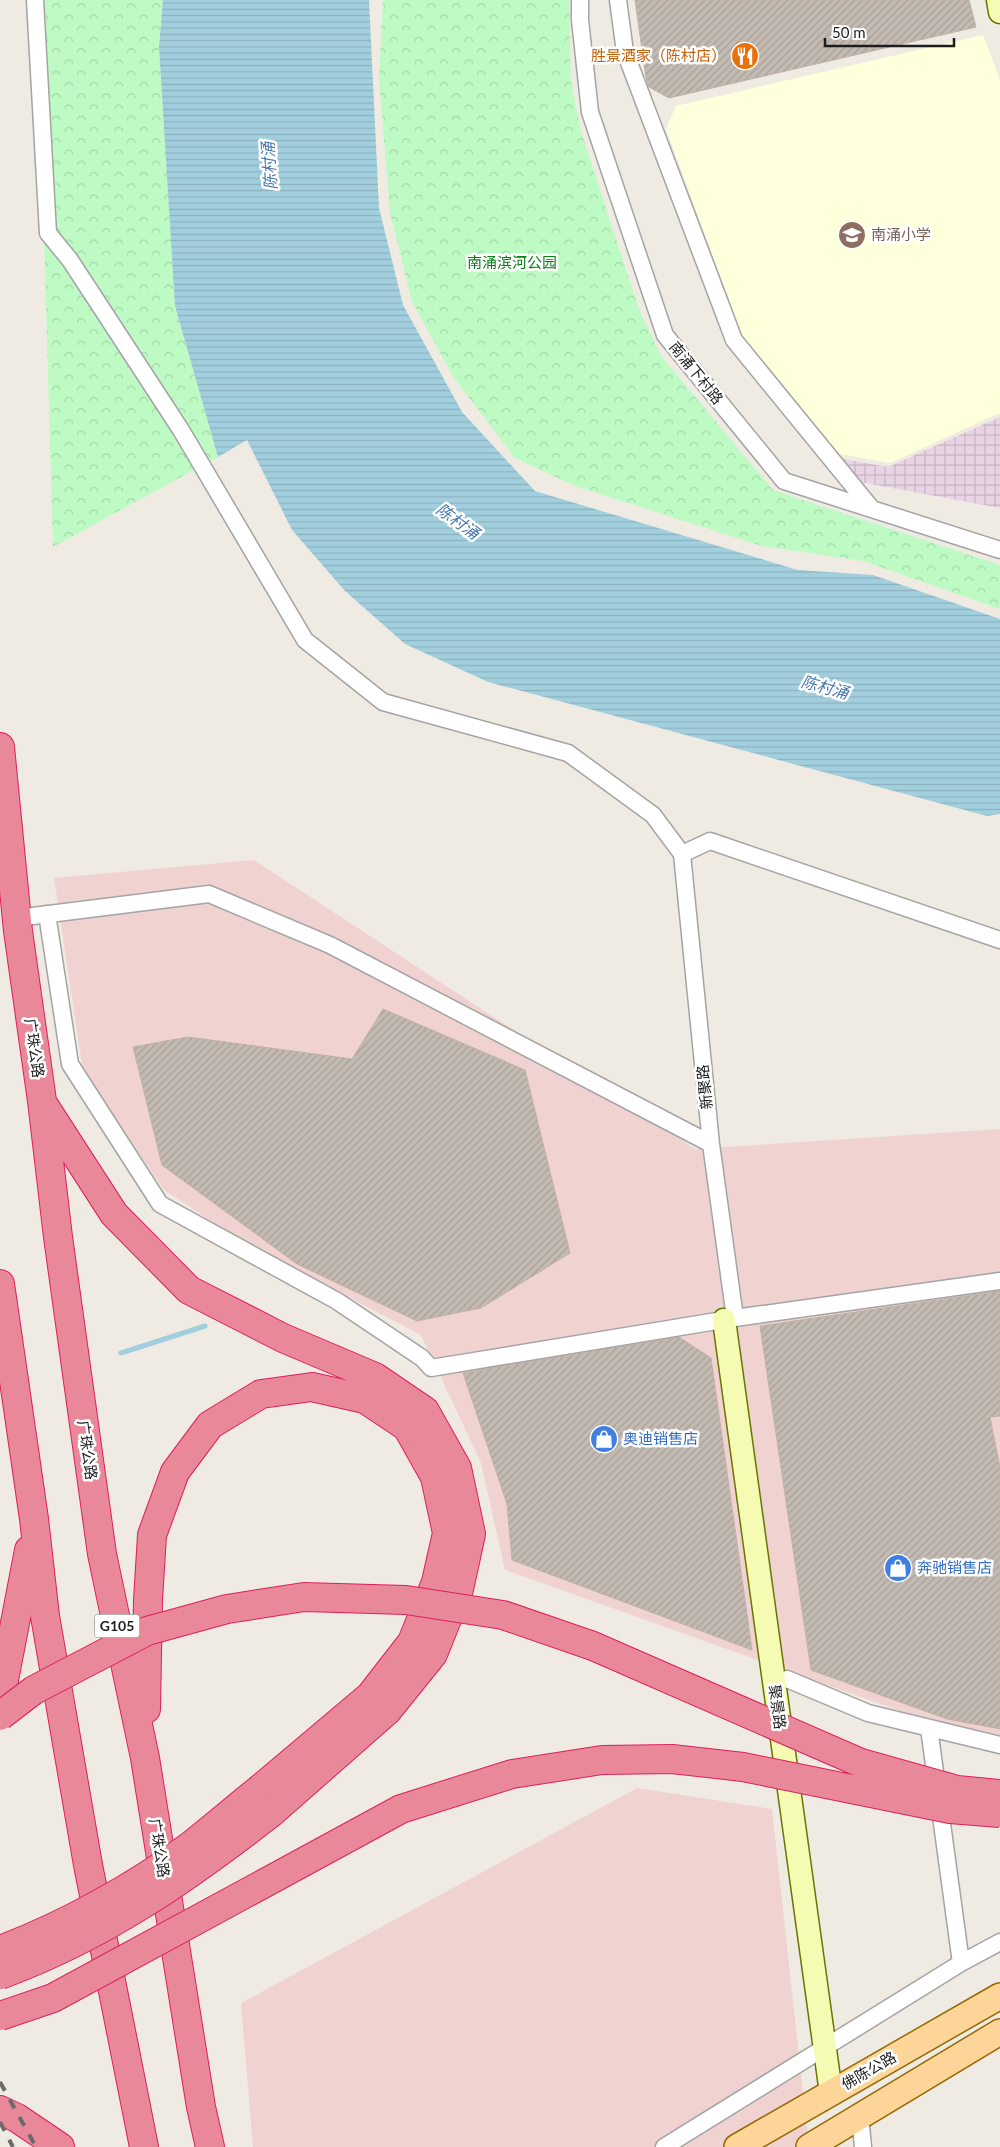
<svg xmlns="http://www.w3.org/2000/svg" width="1000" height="2147" viewBox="0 0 1000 2147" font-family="Lato,'Noto Sans SC',sans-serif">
  <defs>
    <pattern id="industrial-grid" width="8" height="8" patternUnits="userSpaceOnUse" patternTransform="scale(1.25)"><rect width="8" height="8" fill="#e8d4e4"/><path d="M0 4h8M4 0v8" fill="none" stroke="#c7b6c3"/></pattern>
    <pattern id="park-crowns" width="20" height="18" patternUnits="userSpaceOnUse" patternTransform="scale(1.25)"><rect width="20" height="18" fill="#befbc4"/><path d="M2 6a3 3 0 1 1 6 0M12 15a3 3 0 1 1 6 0" fill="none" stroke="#a3d7a8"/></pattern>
    <pattern id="water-rules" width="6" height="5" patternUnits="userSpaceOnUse" patternTransform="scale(1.25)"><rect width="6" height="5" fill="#a2cfde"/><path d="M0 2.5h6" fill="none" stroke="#8bb1be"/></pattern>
    <pattern id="building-hatch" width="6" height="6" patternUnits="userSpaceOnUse" patternTransform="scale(1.25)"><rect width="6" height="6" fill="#c3bab2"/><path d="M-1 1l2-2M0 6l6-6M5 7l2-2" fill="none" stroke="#a79f99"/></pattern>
  </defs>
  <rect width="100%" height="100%" fill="#efebe3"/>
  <path fill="#f0d3d1" d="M254 860 695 1149 1000 1129V1735L965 1734 505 1570 481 1463 421 1335 248 1245 164 1190 83 1071 54 878Z
    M637 1788 772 1809 809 2147H253L241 2003Z"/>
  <path fill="url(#industrial-grid)" d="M1000 417V508L860 482 833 457 888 467Z"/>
  <path fill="#feffdb" d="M983 35 1000 80V413L890 463 834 453 744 340 666 129 676 106Z"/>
  <path fill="url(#park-crowns)" d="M37 0H163L159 47 175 306 218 457 53 547Z
    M383 0H569L571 79 580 128 639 309 661 356 773 490 1000 565V609L863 561 762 546 575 486 515 458 454 378 412 302 390 213 379 78Z"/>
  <path fill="url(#water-rules)" d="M163 0H369L379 208 403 305 462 412 535 491 798 570 873 575 1000 619V814L987 816 488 682 405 644 345 591 292 530 247 440 218 457 175 306 159 47Z"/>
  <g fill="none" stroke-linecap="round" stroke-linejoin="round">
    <path stroke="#a2cfde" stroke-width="5" d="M121 1353 205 1326"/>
  </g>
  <path fill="url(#building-hatch)" stroke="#c1b2a5" d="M635 0H969L976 27 669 98 649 87 646 78Z
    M383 1009 525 1070 570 1253 481 1308 417 1321 297 1264 162 1165 133 1047 188 1037 352 1059Z
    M1000 1291V1416L990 1417 1000 1467V1729L947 1719 811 1670 760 1326Z
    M679 1337 711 1358 752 1650 512 1560 507 1504 463 1373Z"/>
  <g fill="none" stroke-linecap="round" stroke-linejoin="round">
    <g stroke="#a4a4a4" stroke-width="19">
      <path id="street" d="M35 0 48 233 70 260 181 430 305 640 383 702 568 753 653 815 682 854 710 841 1000 940
        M580 0V20L590 112 665 335 784 481 1000 550
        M618 0 625 52 734 340 872 509
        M682 854 711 1144 735 1318
        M47 914 70 1064 160 1204 337 1301 422 1358 431 1368 735 1318 1000 1281
        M17 918 209 894 330 945 711 1144
        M787 1679 868 1713 1000 1745
        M961 1963 1000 1942
        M860 2116 863 2147
        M664 2147 961 1963 929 1728"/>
    </g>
    <g stroke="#677602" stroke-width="25">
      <path id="secondary" d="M998 0 1000 12
        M724 1320 831 2093"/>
    </g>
    <g stroke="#966800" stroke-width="28">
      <path id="primary" d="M737 2147 1000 1996
        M809 2147 1000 2032"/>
    </g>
    <g stroke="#dd1f5c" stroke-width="30">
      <path id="highway" d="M0 747 18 931 42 1101 58 1237 102 1554 145 1758 201 2107 210 2147
        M45 1107 114 1214 189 1290 283 1338 375 1377 425 1411 457 1468 471 1534 459 1589 433 1654 387 1711 271 1813
        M0 1284 34 1519 45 1616 88 1865 144 2147
        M0 1701 29 1550
        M146 1709 148 1600 152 1535 175 1472 210 1425 261 1394 312 1387 365 1399 407 1427 435 1477 447 1533 436 1582 412 1642 370 1696 261 1788
        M0 2110 17 2118 60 2147"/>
    </g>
    <use href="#street" stroke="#fff" stroke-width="16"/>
    <use href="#secondary" stroke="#f6fbb4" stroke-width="22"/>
    <use href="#primary" stroke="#fed598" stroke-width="25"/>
    <use href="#highway" stroke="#e98898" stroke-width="28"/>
    <path stroke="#6b6b6b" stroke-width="4" stroke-dasharray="10 10" stroke-linecap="butt" d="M0 2082 36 2147
      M0 2122 13 2147"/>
    <g stroke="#dd1f5c" stroke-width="30" stroke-linecap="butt">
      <path id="highway-bridge" d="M0 1716 34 1690 147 1631 227 1609 304 1597 406 1600 503 1615 593 1646 861 1763 957 1790 1000 1794
        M0 1950C64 1926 135 1887 190 1846 214 1827 237 1807 261 1788
        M0 1975C103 1937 185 1880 271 1813
        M0 2016 53 1998 401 1809 512 1774 602 1760 672 1759 743 1767 950 1809 1000 1813"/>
    </g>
    <use href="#highway-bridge" stroke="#e98898" stroke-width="28"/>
  </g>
  <defs>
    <g id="restaurant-disc" transform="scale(1.4375)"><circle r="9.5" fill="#e8710a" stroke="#fff"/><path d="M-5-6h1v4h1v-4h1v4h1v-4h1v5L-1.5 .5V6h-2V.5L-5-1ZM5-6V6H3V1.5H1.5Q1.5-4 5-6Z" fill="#fff"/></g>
    <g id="school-disc" transform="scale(1.4375)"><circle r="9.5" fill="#8d6e63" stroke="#fff"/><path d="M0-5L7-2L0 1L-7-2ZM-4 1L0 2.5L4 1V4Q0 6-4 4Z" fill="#fff"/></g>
    <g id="shop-disc" transform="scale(1.4375)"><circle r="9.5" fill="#3f7fe0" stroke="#fff"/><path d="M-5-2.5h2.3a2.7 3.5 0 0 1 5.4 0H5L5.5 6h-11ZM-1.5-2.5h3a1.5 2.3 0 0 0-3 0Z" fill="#fff"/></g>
  </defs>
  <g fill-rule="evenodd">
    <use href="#restaurant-disc" x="745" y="56"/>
    <use href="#school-disc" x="852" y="235"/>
    <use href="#shop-disc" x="604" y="1439"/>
    <use href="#shop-disc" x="898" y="1568"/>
  </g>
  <g text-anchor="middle" stroke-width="5" stroke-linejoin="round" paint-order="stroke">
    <rect fill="#fff" stroke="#616161" stroke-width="1" x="94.5" y="1614.5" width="45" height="23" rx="4"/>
    <g font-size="14" font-weight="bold" fill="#1d1d1d">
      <text x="117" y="1631">G105</text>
    </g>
    <g font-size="15" fill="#c56008" stroke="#fff" text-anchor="end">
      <text x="726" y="61">胜景酒家（陈村店）</text>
    </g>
    <g font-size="15" fill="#785e54" stroke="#fff" text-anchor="start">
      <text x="871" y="240">南涌小学</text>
    </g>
    <g font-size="15" fill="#097e15" stroke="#fff">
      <text x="512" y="268">南涌滨河公园</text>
    </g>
    <g font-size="15" fill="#1d1d1d" stroke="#fff">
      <text transform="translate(696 373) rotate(51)" y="5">南涌下村路</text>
      <text transform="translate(34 1048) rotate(82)" y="5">广珠公路</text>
      <text transform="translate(705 1087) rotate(-96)" y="5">新聚路</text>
      <text transform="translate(87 1450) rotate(82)" y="5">广珠公路</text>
      <text transform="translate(777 1707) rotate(82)" y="5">聚景路</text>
      <text transform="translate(159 1848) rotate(81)" y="5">广珠公路</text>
      <text transform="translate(869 2071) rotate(-30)" y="5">佛陈公路</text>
    </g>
    <g font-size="15" fill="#366cbe" stroke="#fff" text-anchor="start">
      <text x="623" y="1444">奥迪销售店</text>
      <text x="917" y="1573">奔驰销售店</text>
    </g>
    <g font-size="16" font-style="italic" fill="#4779af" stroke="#fff">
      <text transform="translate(269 166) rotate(-94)" y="6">陈村涌</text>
      <text transform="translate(458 521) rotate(36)" y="6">陈村涌</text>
      <text transform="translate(825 687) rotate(15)" y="6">陈村涌</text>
    </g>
  </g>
  <path d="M825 38v8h129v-8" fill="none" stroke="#1d1d1d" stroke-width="2.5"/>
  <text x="832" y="38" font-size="15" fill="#1d1d1d" stroke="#ffffff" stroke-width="4" paint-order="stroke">50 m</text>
</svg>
